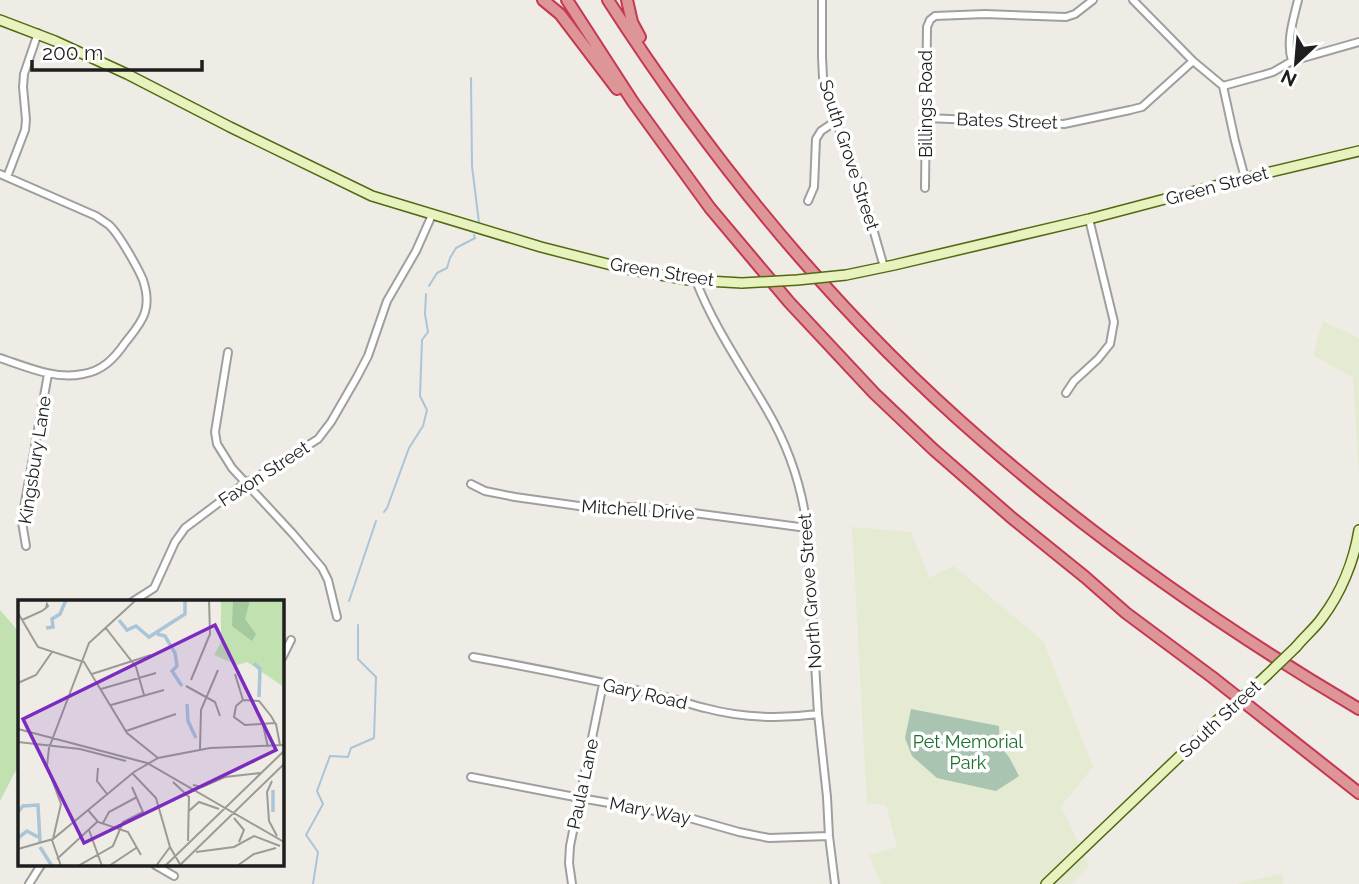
<svg xmlns="http://www.w3.org/2000/svg" width="1359" height="884" viewBox="0 0 1359 884" font-family="Raleway,sans-serif">
  <rect width="100%" height="100%" fill="#eeece5"/>
  <path fill="#e5ebd2" d="M1323 321 1359 338V477L1353 378 1313 355Z
    M852 527 911 532 929 578 954 566 1044 642 1093 767 1061 806 1089 866 1071 884H881L869 855 897 847 886 805 867 804Z
    M1283 873V884H1237Z"/>
  <path fill="#c1e2b0" d="M0 610 19 632V768L15 772 0 801Z"/>
  <path fill="#a9c4b1" d="M911 709 999 726 1000 746 1009 757 1019 776 996 791 937 778 912 756 905 738Z"/>
  <g fill="none" stroke-linecap="round" stroke-linejoin="round">
    <path stroke="#aac5d7" stroke-width="2" d="M471 78 472 166 479 223
      M429 286 437 273 447 268 450 258 456 248 475 238 474 235
      M384 512 387 508 409 448 423 426 427 410 420 396 422 340 428 332 425 314 426 294
      M349 601 376 521
      M313 884 318 852 306 835 323 804 317 791 330 756 348 757 351 748 374 738 376 677 358 659V625"/>
    <g stroke="#9f9f9f" stroke-width="10">
      <path id="street" d="M822 0V57L823 78 836 121 863 194 884 267
        M1133 0 1193 61 1223 86 1235 141 1245 178
        M1292 61C1286 41 1293 21 1298 0
        M1223 86 1263 75 1273 72 1292 61 1359 42
        M927 118 1064 124 1130 110 1142 107 1193 61
        M0 174 96 216C100 219 105 222 109 225 119 234 138 268 143 280 146 289 148 302 145 312 142 323 132 334 125 343 114 359 102 371 83 374 55 380 27 367 0 358
        M7 177 25 130 26 120 23 87 24 74 38 33
        M925 188 927 27 930 20 935 16 985 14 1066 17 1075 14 1093 0
        M808 201 814 187 816 139 821 131 836 121
        M696 281C714 327 742 367 767 410 788 446 802 487 807 528L818 714 827 797 829 836 835 884
        M228 352 215 432 217 444 232 468 293 534 322 568 328 580 337 617
        M1066 393 1074 381 1098 359 1110 344 1114 322 1089 219
        M471 484 485 491 515 497 586 507H648L807 528
        M26 546 22 522 24 508 48 374
        M132 602 154 588 175 542 185 528 245 483 259 476 318 439 331 422 357 377 368 356 387 301 416 251 432 215
        M473 657C540 669 608 683 674 699 685 702 695 706 705 708 742 718 780 719 818 714
        M282 658 291 640
        M471 777 580 798 679 815 739 832 769 838 829 836
        M155 865 174 876
        M29 884 41 865
        M572 884 569 863 570 846 603 684"/>
    </g>
    <g stroke="#516911" stroke-width="12">
      <path id="secondary" d="M0 20 55 41 127 74 230 127 372 196 541 247 627 269 689 280 742 283
        M846 275 894 265 1089 219 1245 178 1359 151
        M1296 647C1304 637 1315 628 1322 618 1341 593 1354 561 1359 530
        M1252 689 1267 675
        M1046 884 1227 711"/>
    </g>
    <g stroke="#c63852" stroke-width="14">
      <path id="highway" d="M543 0 560 14 617 89
        M567 0 633 102 710 208 789 302 874 393 934 450 1012 518 1085 577 1126 613 1212 677 1359 793
        M608 0C713 163 837 315 984 442 1100 543 1227 631 1359 709
        M627 0 632 22 640 37"/>
    </g>
    <use href="#street" stroke="#fff" stroke-width="6"/>
    <use href="#secondary" stroke="#e7f2bf" stroke-width="9"/>
    <use href="#highway" stroke="#dd9597" stroke-width="10"/>
    <g stroke="#516911" stroke-width="12" stroke-linecap="butt">
      <path id="secondary-bridge" d="M742 283 797 280 846 275
        M1267 675 1296 647
        M1227 711 1252 689"/>
    </g>
    <use href="#secondary-bridge" stroke="#e7f2bf" stroke-width="9"/>
  </g>
  <g text-anchor="middle" stroke-width="7" stroke-linejoin="round" paint-order="stroke">
    <g font-size="18" fill="#1e1e1e" stroke="#fff">
      <text transform="translate(926 104) rotate(-90)" y="6">Billings Road</text>
      <text transform="translate(1007 121) rotate(2)" y="6">Bates Street</text>
      <text transform="translate(849 155) rotate(72)" y="6">South Grove Street</text>
      <text transform="translate(1217 186) rotate(-15)" y="6">Green Street</text>
      <text transform="translate(662 272) rotate(9)" y="6">Green Street</text>
      <text transform="translate(35 460) rotate(-81)" y="6">Kingsbury Lane</text>
      <text transform="translate(264 474) rotate(-33)" y="6">Faxon Street</text>
      <text transform="translate(638 510) rotate(4)" y="6">Mitchell Drive</text>
      <text transform="translate(810 591) rotate(-94)" y="6">North Grove Street</text>
      <text transform="translate(645 694) rotate(13)" y="6">Gary Road</text>
      <text transform="translate(1220 719) rotate(-43)" y="6">South Street</text>
      <text transform="translate(583 784) rotate(-78)" y="6">Paula Lane</text>
      <text transform="translate(650 811) rotate(11)" y="6">Mary Way</text>
    </g>
    <g font-size="18" fill="#18702d" stroke="#fff">
      <text x="968" y="748">Pet Memorial<tspan x="968" dy="21">Park</tspan></text>
    </g>
  </g>
  <g transform="translate(18 600)">
    <rect width="266" height="266" fill="#eeece5"/>
    <path d="M203 0H266V87L229 62 219 65 196 55 203 42Z" fill="#c1e2b0"/>
    <path d="M215 0H232L227 19 238 34 234 41 214 26Z" fill="#a4c99e"/>
    <path fill="none" stroke="#aac5d7" stroke-width="3.5" d="M101 20 109 30 118 26 131 37 167 14V0M28 28 35 27 34 19 42 14 48 0M139 34 147 36 157 53 159 66 154 71 164 86M236 63 242 69 241 97M169 104 170 121 178 138M255 190V212M0 212 5 206 20 205 22 242M0 238 9 231 20 237M22 247 34 266"/>
    <path fill="none" stroke="#9b9a95" stroke-width="2" d="M0 13 20 47 66 62 109 133 140 158M4 20 24 11 28 8 30 6 29 4 28 8M87 27 118 67 126 95M74 74 133 55M217 74 225 100M173 80 192 34 191 0M0 83 18 75 34 52M168 86 197 102 202 116M83 89 138 73M93 105 146 90M257 123 227 125 216 117 218 106 225 100 241 101 253 116 257 123 258 124 262 145M245 125 250 147M0 129 129 163 266 242M108 131 158 114M0 142 62 149 108 161M182 149 183 110 200 70M80 168 79 181 89 194M115 174 138 198 152 247 163 266M254 181 249 192 251 221 259 236M155 182 171 197 170 241M175 185 184 187 207 177 242 173M70 210 80 222 110 232 123 255M171 211 181 202 201 209M216 218 226 230 221 242M85 223 91 212 119 197M71 230 84 266M35 239 43 204 29 166 31 148 71 43 118 0M34 240 43 266M0 249 35 239 116 172 140 158 192 148 266 145M178 252 216 247 236 236 262 246M39 259 79 222M60 266 95 246 105 222 125 212 114 187M91 266 118 248M138 266 152 247M147 266 266 151M161 266 266 164M219 266 236 254 258 248"/>
    <path fill="#7b2cbf" fill-opacity="0.15" stroke="#7b2cbf" stroke-width="3.5" d="M197 25 258 150 66 243 5 119Z"/>
    <rect width="266" height="266" fill="none" stroke="#1e1e1e" stroke-width="3.5"/>
  </g>
  <g transform="translate(1296 63) rotate(206)" stroke="#ffffff" stroke-width="5" paint-order="stroke">
  <path d="M0-5L12 26L0 18L-12 26Z" fill="#1e1e1e"/>
  <text y="-10" font-size="19" font-weight="bold" text-anchor="middle" fill="#1e1e1e">N</text>
  </g>
  <path d="M32 60v10h170v-10" fill="none" stroke="#1e1e1e" stroke-width="3.5"/>
  <text x="42" y="60" font-size="21" fill="#1e1e1e" stroke="#ffffff" stroke-width="5" paint-order="stroke">200 m</text>
</svg>
